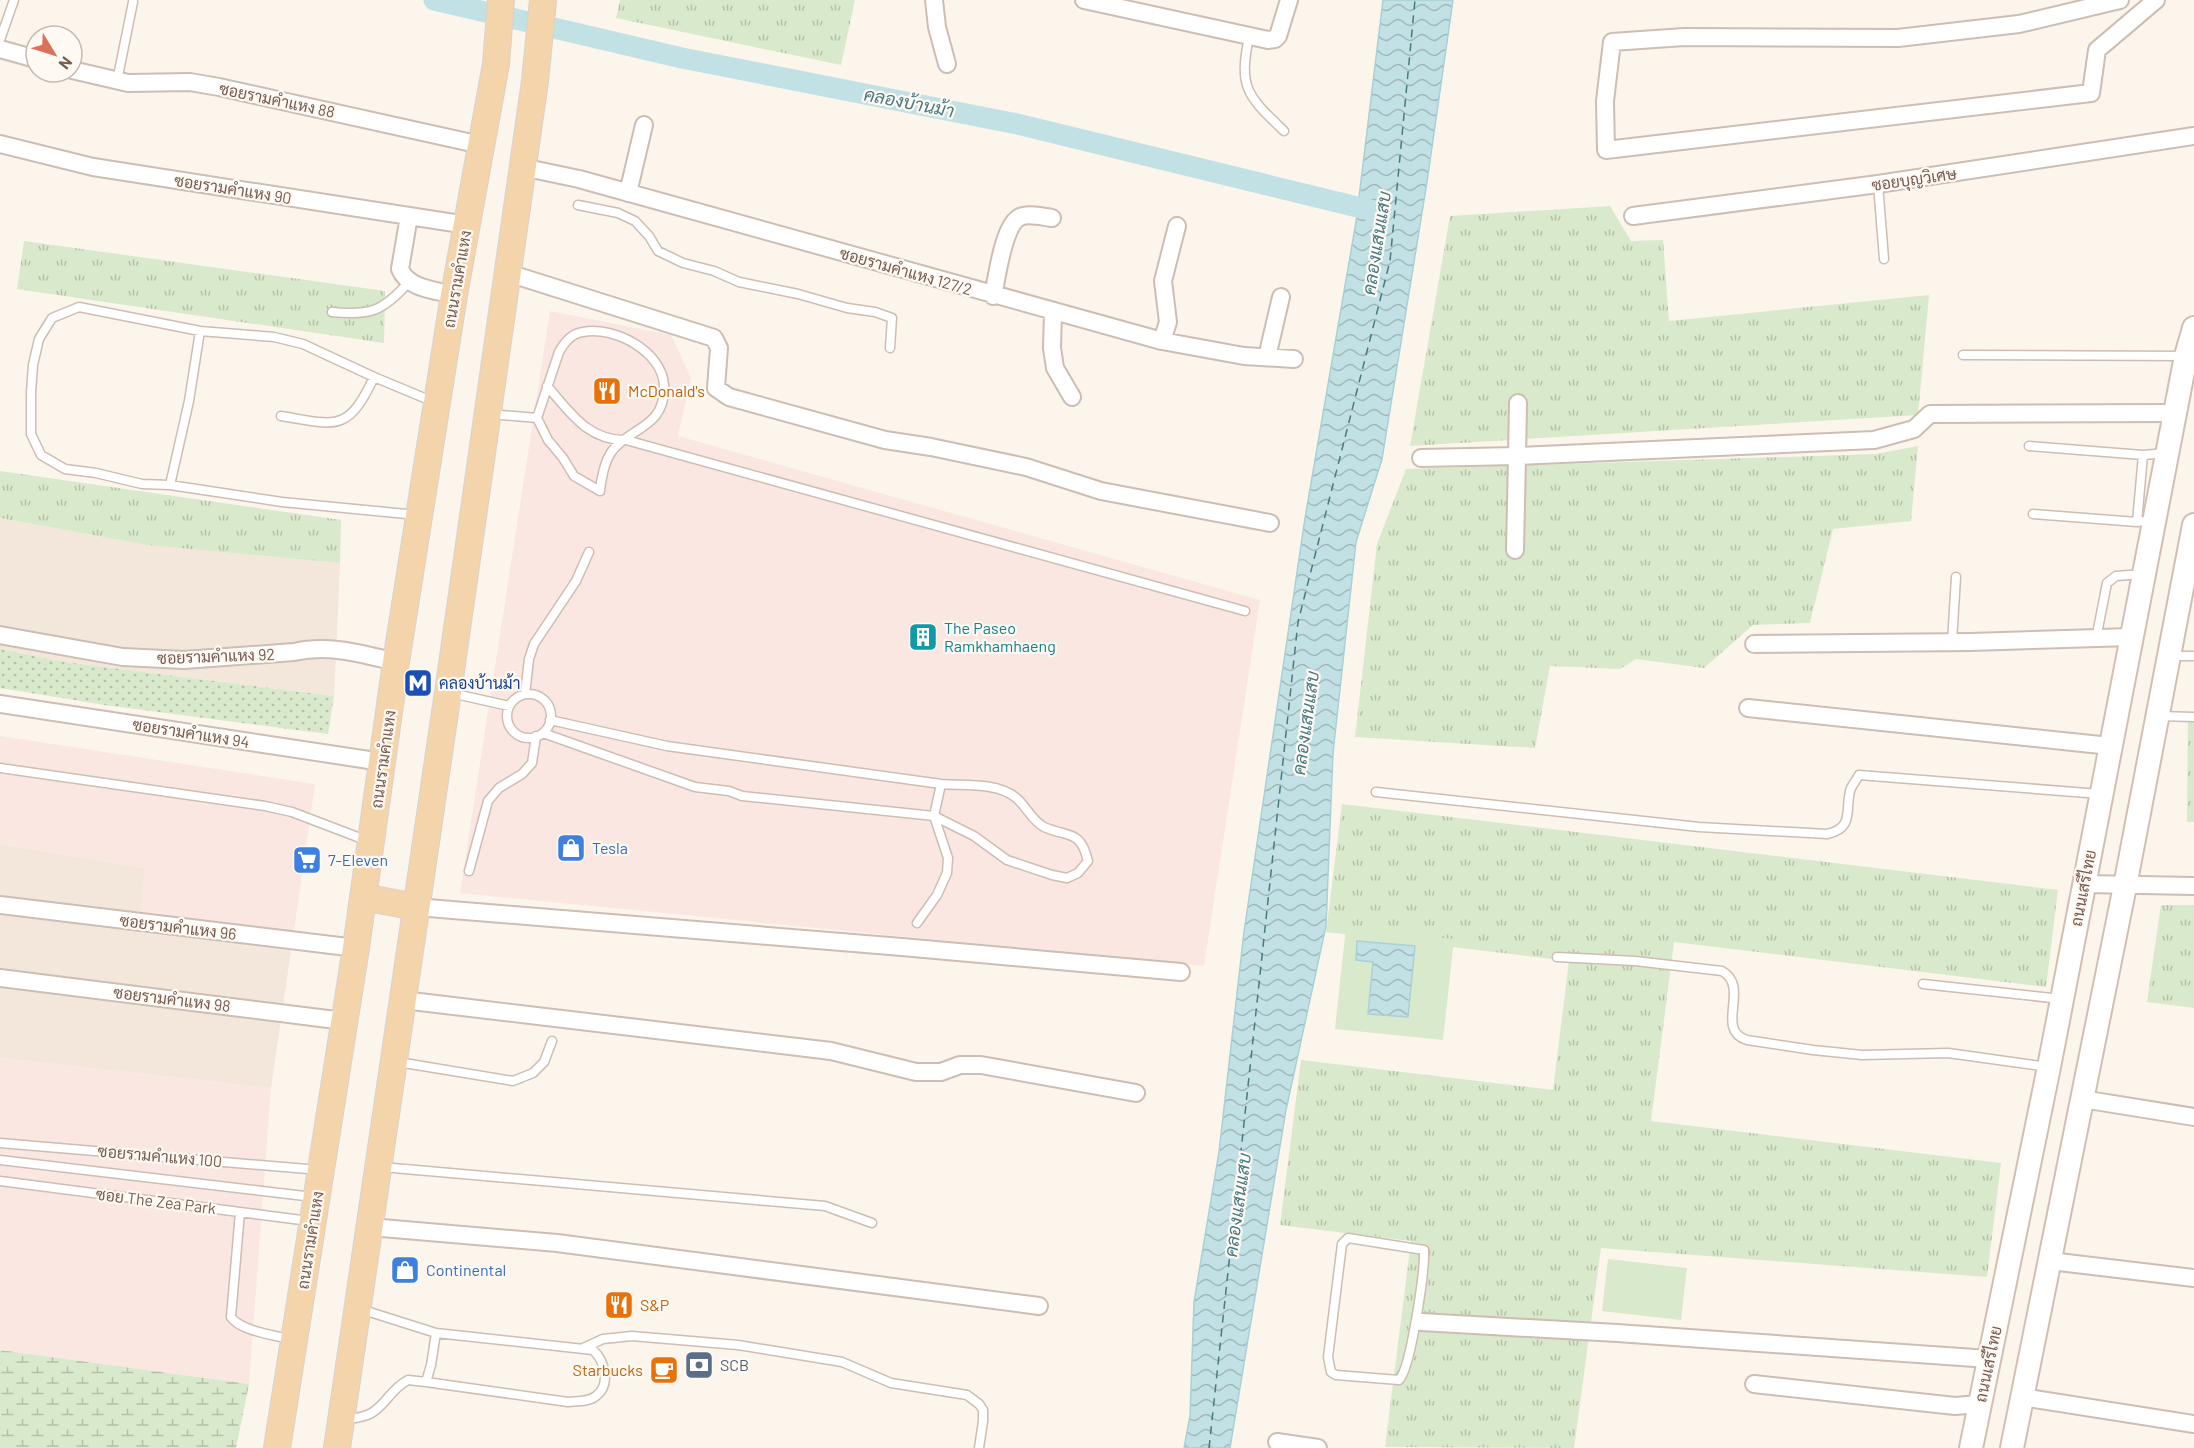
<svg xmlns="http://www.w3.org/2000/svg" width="2194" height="1448" viewBox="0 0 2194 1448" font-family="Barlow,Sarabun,sans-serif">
  <defs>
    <pattern id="grass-tufts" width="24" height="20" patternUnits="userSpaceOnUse" patternTransform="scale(1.5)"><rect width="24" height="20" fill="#d9e9cb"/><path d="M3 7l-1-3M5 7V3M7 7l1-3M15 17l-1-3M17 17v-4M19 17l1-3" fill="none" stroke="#b5c0a7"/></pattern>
    <pattern id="wetland-marsh" width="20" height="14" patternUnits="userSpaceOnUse" patternTransform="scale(1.5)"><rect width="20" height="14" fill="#d9e9cb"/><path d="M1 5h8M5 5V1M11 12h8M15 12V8" fill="none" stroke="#b5c0a7"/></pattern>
    <pattern id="park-dots" width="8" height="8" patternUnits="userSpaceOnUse" patternTransform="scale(1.5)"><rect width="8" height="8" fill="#d9e9cb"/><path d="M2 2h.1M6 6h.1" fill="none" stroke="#b5c0a7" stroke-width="1.8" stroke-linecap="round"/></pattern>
    <pattern id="water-waves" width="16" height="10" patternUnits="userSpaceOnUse" patternTransform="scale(1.5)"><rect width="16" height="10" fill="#c2e1e4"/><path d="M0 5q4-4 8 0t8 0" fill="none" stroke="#a2b9bb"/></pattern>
  </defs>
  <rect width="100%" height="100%" fill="#fbf5ec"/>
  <path fill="#f3e7db" d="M0 518 147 545 340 563 334 696 65 662 0 649Z
    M0 844 146 868 139 932 291 951 271 1088 0 1058Z"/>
  <path fill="#fbe7e1" d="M550 311 671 335 691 378 678 436 1260 600 1204 966 460 893Z
    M0 736 315 784 291 951 138 932 145 868 0 844Z
    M0 1058 271 1088 249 1384 0 1350Z"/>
  <path fill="url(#grass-tufts)" d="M620 0H855L841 65 616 18Z
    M1610 206 1631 241 1663 240 1669 321 1929 295 1918 415 1410 446 1450 216Z
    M24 241 385 291 384 343 17 289Z
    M1918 446 1911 521 1833 529 1810 623 1753 625 1704 668 1636 659 1620 669 1550 666 1535 748 1355 737 1377 544 1406 469 1876 454Z
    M0 471 341 520 340 563 147 545 0 518Z
    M2188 718H2194V822H2187Z
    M1342 804 2058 890 2046 987 1674 942 1651 1121 2001 1163 1987 1277 1601 1248 1574 1448 1385 1447 1411 1241 1280 1225 1301 1060 1553 1090 1569 961 1326 932Z
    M2161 905H2194V1008L2147 1002Z"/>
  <path fill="url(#wetland-marsh)" d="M0 1350 249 1384 236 1448H0Z"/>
  <path fill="url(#park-dots)" d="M0 649 65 662 334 696 328 734 105 705 0 688Z"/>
  <path fill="#d9e9cb" d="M1346 927 1454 939 1443 1040 1335 1029Z
    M1608 1259 1687 1268 1681 1320 1602 1311Z"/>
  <path fill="url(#water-waves)" stroke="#a9d1d5" stroke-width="1.5" d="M1383 0H1453L1427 182 1382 459 1356 542 1333 753 1326 926 1286 1110 1230 1448H1184L1190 1416 1194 1302 1219 1152 1244 932 1305 518 1356 222Z
    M1357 941 1415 946 1408 1017 1368 1014 1373 962 1356 960Z"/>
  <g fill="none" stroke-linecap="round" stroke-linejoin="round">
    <path stroke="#c2e1e4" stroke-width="21" d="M434 0 682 58 1017 124 1382 213"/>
    <path stroke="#477a80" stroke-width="1.5" stroke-dasharray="8 6" stroke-linecap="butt" d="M1209 1448 1298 622 1390 261 1415 0"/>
    <g stroke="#cdbdb2" stroke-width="11">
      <path id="lane" d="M1249 37C1238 89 1248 96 1284 131
        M0 40 14 0
        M117 81 133 2
        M1878 184 1884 259
        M578 205 618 213 635 221 649 236 658 251 683 263 714 271 739 282 798 294 847 308 875 312 892 318 890 348
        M332 312C370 316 383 311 408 283
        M1963 355 2186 356
        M547 386C570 412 588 441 626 440L1245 611
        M490 414 537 418 559 352C564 343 572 333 583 332 614 326 662 351 664 385 666 428 630 427 612 451 605 461 601 478 600 491L574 476 563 458 548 440 537 418
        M281 416C336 425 348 433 374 377
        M2029 446 2143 455 2167 453
        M170 485 189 401 200 331
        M2033 514 2137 522 2154 520
        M417 515 282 502 170 485 142 484 96 473 65 469 41 455 31 434V393L33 365 39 339 52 318 79 307 200 331 274 337 303 344 374 377 434 402
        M2137 522 2143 455
        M2096 639 2107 583 2116 576 2143 574
        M1952 642 1956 577
        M2170 656H2194
        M451 693 509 706
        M525 694 529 659 534 644 576 581 589 552
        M507 716a22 22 0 1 1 44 0a22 22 0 1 1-44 0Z
        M2158 716 2194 717
        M550 720 667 746 941 784 934 816 948 858 947 873 937 895 917 923
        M543 733 695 787 729 791 742 796 934 816 974 836 1007 860 1052 875 1067 878 1078 873 1088 861C1080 829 1069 838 1044 827 1031 820 1026 805 1015 797 996 782 963 786 941 784
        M0 768 265 806 292 812 368 841
        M1376 792 1699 827 1827 834C1856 828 1844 807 1851 788 1853 784 1857 779 1859 775L2100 794
        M469 871 488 801 499 788 522 774 532 763 536 736
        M1557 957 1635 961 1722 971C1751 987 1714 1030 1747 1040L1813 1050 1862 1055 1948 1053 2048 1067
        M1923 984 2061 999
        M398 1062 513 1081 533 1073 544 1062 552 1041
        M0 1143 319 1170
        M0 1160 313 1197
        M382 1167 825 1206 872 1223
        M0 1181 309 1221
        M240 1212 231 1317C240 1331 275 1335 292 1340
        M1348 1238 1424 1250C1425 1270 1411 1368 1399 1380L1336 1375 1331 1372 1328 1357 1342 1244Z
        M360 1309 436 1333 593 1350C605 1361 611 1385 596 1396 589 1402 577 1401 568 1402L426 1382
        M583 1348 603 1339 632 1336 738 1345 842 1362 891 1383 967 1395 979 1404 983 1410V1421L979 1448
        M346 1421C354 1417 365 1418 373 1412 387 1403 391 1389 408 1380L426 1382 431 1365 436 1333"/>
    </g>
    <g stroke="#cdbdb2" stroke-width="20">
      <path id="street" d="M934 0 937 27 947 64
        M1084 0 1268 40 1275 39 1278 36 1289 0
        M2120 0 2019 24 1898 38 1684 37 1612 42 1605 101 1606 150 2091 93 2097 50 2156 0
        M0 49 36 59
        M72 70 128 83 190 82 219 87 481 145
        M0 144 93 167 467 225
        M522 167 579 179 1162 341 1244 356 1294 359
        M628 193 644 125
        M409 216 400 269C408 289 435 290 454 295
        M1633 216 1878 184 2194 136
        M508 273 714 338 719 348 716 388 729 397 885 440 931 447 1026 467 1101 491 1270 523
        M993 296C997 278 1003 225 1020 217 1028 213 1043 217 1052 218
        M1053 313 1052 348 1055 368 1072 397
        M1162 341 1168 322 1163 281 1177 226
        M1267 357 1281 297
        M1421 458 1517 456 1518 403
        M1515 550 1517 456 1874 440 1914 429 1930 414 2175 413
        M0 635 123 657 184 660 294 652C329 644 362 654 396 662
        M1754 644 1971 642 2131 637
        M0 704 382 762
        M1748 708 2110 746
        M2084 884 2194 886
        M0 905 356 948
        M416 907 902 947 1181 972
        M0 978 344 1021
        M403 1000 831 1051 916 1072H941L960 1065H981L1136 1093
        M2082 1099 2194 1117
        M370 1227 557 1243 1039 1306
        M2050 1261 2194 1278
        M1421 1322 1617 1333 1989 1359
        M1754 1384 1955 1406 1979 1404
        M2022 1397 2194 1424
        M1277 1442 1318 1448"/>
    </g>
    <g stroke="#d3bfb2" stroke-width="26">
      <path id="secondary" d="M1971 1448 2049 1067 2186 356 2194 328
        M2012 1448 2125 886 2194 525"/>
    </g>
    <g stroke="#d9d1ce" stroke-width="28">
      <path id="primary" d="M363 897 416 907
        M277 1448 356 948 396 662 454 295 496 64 501 0
        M337 1448 448 692 535 81 543 0"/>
    </g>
    <use href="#lane" stroke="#fff" stroke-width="8"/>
    <use href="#street" stroke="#fff" stroke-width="16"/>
    <use href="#secondary" stroke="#fff" stroke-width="22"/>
    <use href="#primary" stroke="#f4d5ab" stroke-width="26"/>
  </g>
  <defs>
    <g id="restaurant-square" transform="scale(1.5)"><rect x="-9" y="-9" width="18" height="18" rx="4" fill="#e8710a" stroke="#fef9f3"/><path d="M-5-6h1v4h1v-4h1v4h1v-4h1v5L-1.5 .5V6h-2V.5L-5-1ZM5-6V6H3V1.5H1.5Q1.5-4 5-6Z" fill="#fff"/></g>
    <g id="building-square" transform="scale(1.5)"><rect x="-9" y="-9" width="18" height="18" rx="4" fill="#0f9aa8" stroke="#fef9f3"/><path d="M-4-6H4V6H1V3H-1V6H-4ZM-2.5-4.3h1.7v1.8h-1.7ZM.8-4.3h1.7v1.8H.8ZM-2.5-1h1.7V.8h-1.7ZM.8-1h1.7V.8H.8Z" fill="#fff"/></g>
    <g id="metro-square" transform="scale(1.5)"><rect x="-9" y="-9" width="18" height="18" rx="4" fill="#1a4fb4" stroke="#fef9f3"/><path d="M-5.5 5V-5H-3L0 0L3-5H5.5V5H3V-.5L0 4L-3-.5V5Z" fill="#fff"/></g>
    <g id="shop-square" transform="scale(1.5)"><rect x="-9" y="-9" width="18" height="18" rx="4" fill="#3f7fe0" stroke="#fef9f3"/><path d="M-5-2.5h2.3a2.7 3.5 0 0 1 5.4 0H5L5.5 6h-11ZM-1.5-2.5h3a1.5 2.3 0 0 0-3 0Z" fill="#fff"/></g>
    <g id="supermarket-square" transform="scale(1.5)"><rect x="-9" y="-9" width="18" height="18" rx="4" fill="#3f7fe0" stroke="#fef9f3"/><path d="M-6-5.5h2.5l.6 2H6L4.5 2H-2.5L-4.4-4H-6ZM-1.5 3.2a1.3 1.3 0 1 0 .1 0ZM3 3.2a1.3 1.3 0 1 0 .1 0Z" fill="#fff"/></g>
    <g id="bank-square" transform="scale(1.5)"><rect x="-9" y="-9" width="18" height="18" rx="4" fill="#5c6f8a" stroke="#fef9f3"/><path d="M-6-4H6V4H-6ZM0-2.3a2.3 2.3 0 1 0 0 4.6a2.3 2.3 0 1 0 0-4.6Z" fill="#fff"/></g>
    <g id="cafe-square" transform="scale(1.5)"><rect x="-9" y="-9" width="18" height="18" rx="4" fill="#e8710a" stroke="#fef9f3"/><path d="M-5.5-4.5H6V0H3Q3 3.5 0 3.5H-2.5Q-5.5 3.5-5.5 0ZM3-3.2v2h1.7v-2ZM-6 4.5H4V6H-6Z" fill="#fff"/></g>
  </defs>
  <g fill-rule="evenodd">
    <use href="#restaurant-square" x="607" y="391"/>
    <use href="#building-square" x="923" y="637"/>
    <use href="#metro-square" x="418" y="683"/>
    <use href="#shop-square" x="571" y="848"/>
    <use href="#supermarket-square" x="307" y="860"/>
    <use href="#shop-square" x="405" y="1270"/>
    <use href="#restaurant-square" x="619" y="1305"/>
    <use href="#bank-square" x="699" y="1365"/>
    <use href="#cafe-square" x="664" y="1370"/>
  </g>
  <g text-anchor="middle" stroke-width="4.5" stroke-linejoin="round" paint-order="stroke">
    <g font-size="16" fill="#765b50" stroke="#fef9f3">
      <text transform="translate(277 100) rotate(12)" y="6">ซอยรามคำแหง 88</text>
      <text transform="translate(1914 179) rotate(-8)" y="6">ซอยบุญวิเศษ</text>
      <text transform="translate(233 189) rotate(9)" y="6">ซอยรามคำแหง 90</text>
      <text transform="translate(906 271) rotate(16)" y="6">ซอยรามคำแหง 127/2</text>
      <text transform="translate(457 279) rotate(-80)" y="6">ถนนรามคำแหง</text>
      <text transform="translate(216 656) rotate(-2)" y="6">ซอยรามคําแหง 92</text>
      <text transform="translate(191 733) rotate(9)" y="6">ซอยรามคําแหง 94</text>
      <text transform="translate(383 759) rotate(-82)" y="6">ถนนรามคำแหง</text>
      <text transform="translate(2083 888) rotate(-79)" y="6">ถนนเสรีไทย</text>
      <text transform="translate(178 927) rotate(7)" y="6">ซอยรามคําแหง 96</text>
      <text transform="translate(172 999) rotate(7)" y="6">ซอยรามคําแหง 98</text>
      <text transform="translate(160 1156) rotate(5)" y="6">ซอยรามคำแหง 100</text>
      <text transform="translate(156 1201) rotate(7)" y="6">ซอย The Zea Park</text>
      <text transform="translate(310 1240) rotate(-81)" y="6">ถนนรามคำแหง</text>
      <text transform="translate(1988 1364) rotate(-78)" y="6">ถนนเสรีไทย</text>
    </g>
    <g font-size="16" fill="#c56008" stroke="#fef9f3" text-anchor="start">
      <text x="628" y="397">McDonald's</text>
      <text x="640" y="1311">S&amp;P</text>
      <text x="643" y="1376" text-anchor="end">Starbucks</text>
    </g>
    <g font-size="16" fill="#0d838f" stroke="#fef9f3" text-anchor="start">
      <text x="944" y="634">The Paseo<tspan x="944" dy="18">Ramkhamhaeng</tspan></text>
    </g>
    <g font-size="16" fill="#164399" stroke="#fef9f3" text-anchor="start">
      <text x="439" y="689">คลองบ้านม้า</text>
    </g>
    <g font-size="16" fill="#366cbe" stroke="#fef9f3" text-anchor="start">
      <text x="592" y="854">Tesla</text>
      <text x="328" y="866">7-Eleven</text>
      <text x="426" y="1276">Continental</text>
    </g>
    <g font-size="16" fill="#4e5e75" stroke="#fef9f3" text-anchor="start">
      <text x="720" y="1371">SCB</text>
    </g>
    <g font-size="18" font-style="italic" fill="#477a80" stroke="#fef9f3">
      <text transform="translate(909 103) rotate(11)" y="6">คลองบ้านม้า</text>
      <text transform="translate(1377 243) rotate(-81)" y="6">คลองแสนแสบ</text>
      <text transform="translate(1306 723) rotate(-82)" y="6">คลองแสนแสบ</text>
      <text transform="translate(1238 1205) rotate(-82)" y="6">คลองแสนแสบ</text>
    </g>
  </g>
  <g transform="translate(54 54) rotate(128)"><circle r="28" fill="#fef9f3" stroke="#c8bab2" stroke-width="1.5"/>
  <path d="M0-4.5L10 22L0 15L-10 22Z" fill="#db715c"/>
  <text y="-9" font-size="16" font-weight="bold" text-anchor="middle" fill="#765b50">N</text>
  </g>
</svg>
